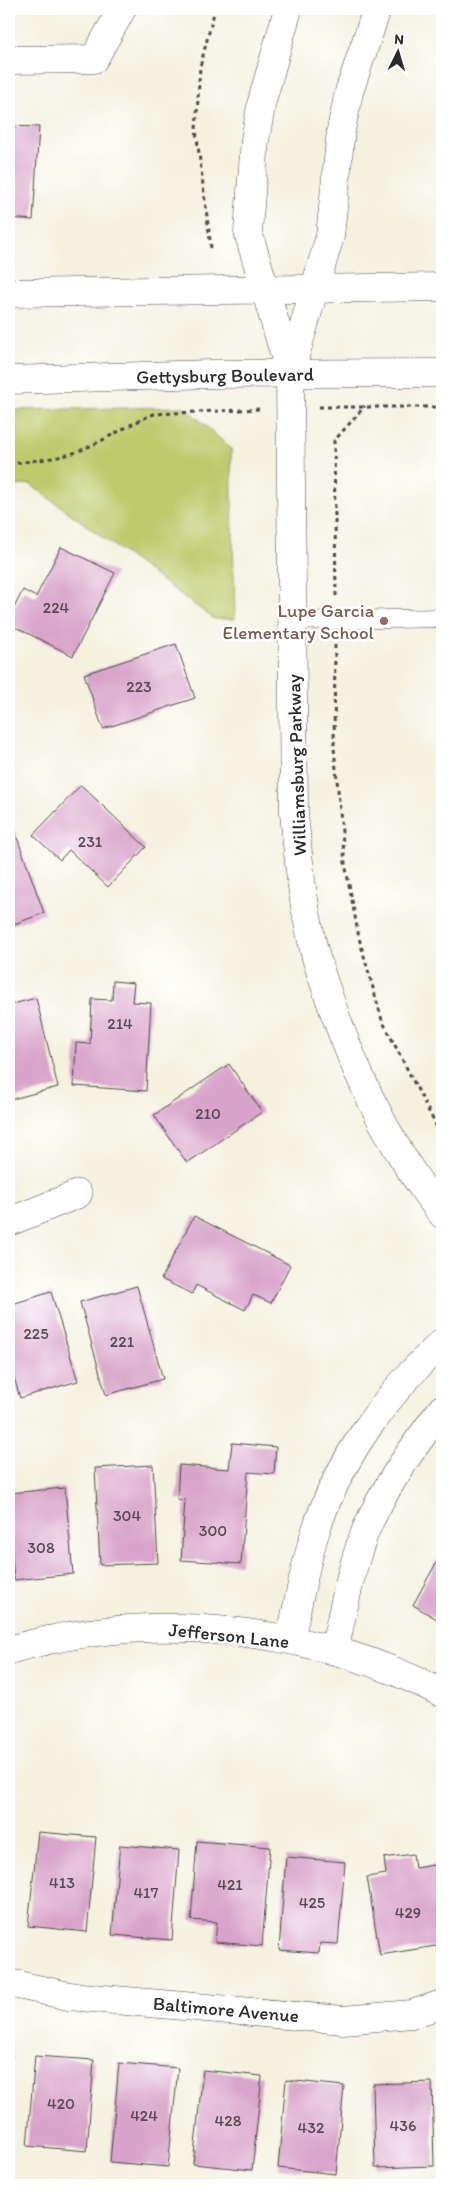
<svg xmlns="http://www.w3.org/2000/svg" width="451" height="2194" viewBox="0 0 451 2194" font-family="Itim,sans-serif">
  <rect width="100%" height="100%" fill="#fff"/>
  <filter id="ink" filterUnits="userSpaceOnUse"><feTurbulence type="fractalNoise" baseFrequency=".02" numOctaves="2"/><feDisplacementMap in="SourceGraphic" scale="10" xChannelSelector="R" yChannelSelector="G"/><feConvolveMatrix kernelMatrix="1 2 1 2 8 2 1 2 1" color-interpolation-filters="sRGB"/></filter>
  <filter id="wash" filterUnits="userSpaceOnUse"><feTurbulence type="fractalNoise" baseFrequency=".0096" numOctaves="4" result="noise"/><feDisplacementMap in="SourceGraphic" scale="20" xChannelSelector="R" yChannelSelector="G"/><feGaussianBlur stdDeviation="1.12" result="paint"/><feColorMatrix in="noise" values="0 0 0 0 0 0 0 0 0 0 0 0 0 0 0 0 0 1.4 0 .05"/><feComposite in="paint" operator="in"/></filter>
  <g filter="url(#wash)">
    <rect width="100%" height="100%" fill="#f4f1df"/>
    <path fill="#becb6d" stroke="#747b4c" d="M185 407 231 449 235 619H214L30 484 9 487V410Z"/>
    <g id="blocks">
      <path fill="#d9a4cb" d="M9 126 39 127 33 220 9 218Z
        M61 547 115 573 73 656 9 624V618L23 590 36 597Z
        M176 644 195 698 103 729 84 674Z
        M81 785 146 847 108 887 69 850 60 860 33 835Z
        M14 829 44 913 9 926V831Z
        M113 981 134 983 132 1002 151 1003 146 1091 74 1086 76 1043 90 1044 92 999 112 1000Z
        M36 998 58 1087 9 1100V1005Z
        M229 1064 262 1112 187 1163 154 1115Z
        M194 1216 290 1265 271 1303 253 1295 245 1310 196 1285 192 1294 161 1279Z
        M137 1286 163 1379 106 1395 80 1302Z
        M51 1292 78 1381 20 1398 9 1360V1305Z
        M232 1443 276 1447 274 1474 248 1472 241 1564 181 1560 185 1500 177 1499 179 1465 229 1469Z
        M153 1465 158 1563 100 1565 95 1468Z
        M65 1488 73 1574 14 1580 9 1520V1493Z
        M442 1552V1622L413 1605Z
        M38 1832 96 1837 87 1932 28 1926Z
        M197 1841 270 1847 262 1946 215 1942 217 1922 191 1920Z
        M120 1845 179 1850 172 1940 112 1935Z
        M413 1854 415 1868 440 1864 442 1880V1945L380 1955 367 1877 386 1874 384 1858Z
        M286 1857 345 1862 338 1944 320 1943 319 1953 279 1950Z
        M9 2054H12L10 2076H9Z
        M35 2056 94 2060 87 2151 27 2146Z
        M119 2063 178 2068 168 2167 110 2162Z
        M203 2070 262 2076 252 2170 193 2164Z
        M286 2080 344 2086 336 2174 278 2168Z
        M432 2082 434 2166 375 2168 373 2084Z"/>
    </g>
  </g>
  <g filter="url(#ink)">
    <use href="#blocks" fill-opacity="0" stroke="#494946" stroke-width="1"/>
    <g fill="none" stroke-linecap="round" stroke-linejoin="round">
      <g stroke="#494946" stroke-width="19">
        <path id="service" d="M292 621 442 618"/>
      </g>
      <g stroke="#494946" stroke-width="29">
        <path id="minor" d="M9 60 94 59 122 9
          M290 373 294 813C298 855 302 899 312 941 316 962 324 982 331 1003 357 1078 392 1151 442 1214
          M9 1222 78 1194
          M290 1640C298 1605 304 1568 315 1533 338 1461 386 1393 442 1343
          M9 1650C150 1609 312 1626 442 1693
          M334 1650C344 1609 351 1564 368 1525 387 1483 414 1445 442 1409
          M9 1983 69 1996 343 2020 412 2014 442 2004"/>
      </g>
      <g stroke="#494946" stroke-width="29">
        <path id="tertiary" d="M288 9 262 101 255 140 248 232 290 373
          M9 293 442 287
          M290 373 330 236 341 130 349 92 377 9
          M9 380 211 374 442 373"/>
      </g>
      <path stroke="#494946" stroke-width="3" stroke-dasharray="4 4" stroke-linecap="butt" d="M211 248 196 130 200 67 215 9
        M319 407H442
        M9 464C35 460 64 459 88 447 111 437 131 423 154 414L261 409
        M336 596 334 441 365 406
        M335 645 334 748 345 863 359 938 382 1020 442 1137"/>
      <use href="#service" stroke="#fff" stroke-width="18"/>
      <use href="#minor" stroke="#fff" stroke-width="28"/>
      <use href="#tertiary" stroke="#fff" stroke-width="28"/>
    </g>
  </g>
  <circle fill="#8d6e63" stroke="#fff" stroke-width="2" cx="384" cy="621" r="5"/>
  <g text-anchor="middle" stroke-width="5" stroke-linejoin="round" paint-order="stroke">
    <g font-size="16" fill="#564953">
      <text x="56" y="613">224</text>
      <text x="139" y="692">223</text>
      <text x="90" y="847">231</text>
      <text x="120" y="1029">214</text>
      <text x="208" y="1119">210</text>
      <text x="36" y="1339">225</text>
      <text x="122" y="1347">221</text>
      <text x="127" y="1521">304</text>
      <text x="213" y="1536">300</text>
      <text x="41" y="1553">308</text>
      <text x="62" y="1888">413</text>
      <text x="230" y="1890">421</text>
      <text x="146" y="1898">417</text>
      <text x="312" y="1908">425</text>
      <text x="408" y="1918">429</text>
      <text x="61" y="2109">420</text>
      <text x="144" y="2121">424</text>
      <text x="228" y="2126">428</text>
      <text x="403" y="2131">436</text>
      <text x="311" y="2133">432</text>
    </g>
    <g font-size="19" fill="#2b2b2b" stroke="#fff">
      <text transform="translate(225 375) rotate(-1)" y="7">Gettysburg Boulevard</text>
      <text transform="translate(296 765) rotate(-92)" y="7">Williamsburg Parkway</text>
      <text transform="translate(229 1635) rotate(6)" y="7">Jefferson Lane</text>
      <text transform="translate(226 2009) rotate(5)" y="7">Baltimore Avenue</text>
    </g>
    <g font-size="19" fill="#785e54" stroke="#fff" text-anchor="end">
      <text x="374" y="617">Lupe Garcia<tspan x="374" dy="22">Elementary School</tspan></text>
    </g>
  </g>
  <rect width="451" height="2194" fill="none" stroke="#fff" stroke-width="30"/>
  <g transform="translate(398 52) rotate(5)" stroke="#ffffff" stroke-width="4" paint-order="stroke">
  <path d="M0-4L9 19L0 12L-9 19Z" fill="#2b2b2b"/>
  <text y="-8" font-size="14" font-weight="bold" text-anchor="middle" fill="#2b2b2b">N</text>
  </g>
</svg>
